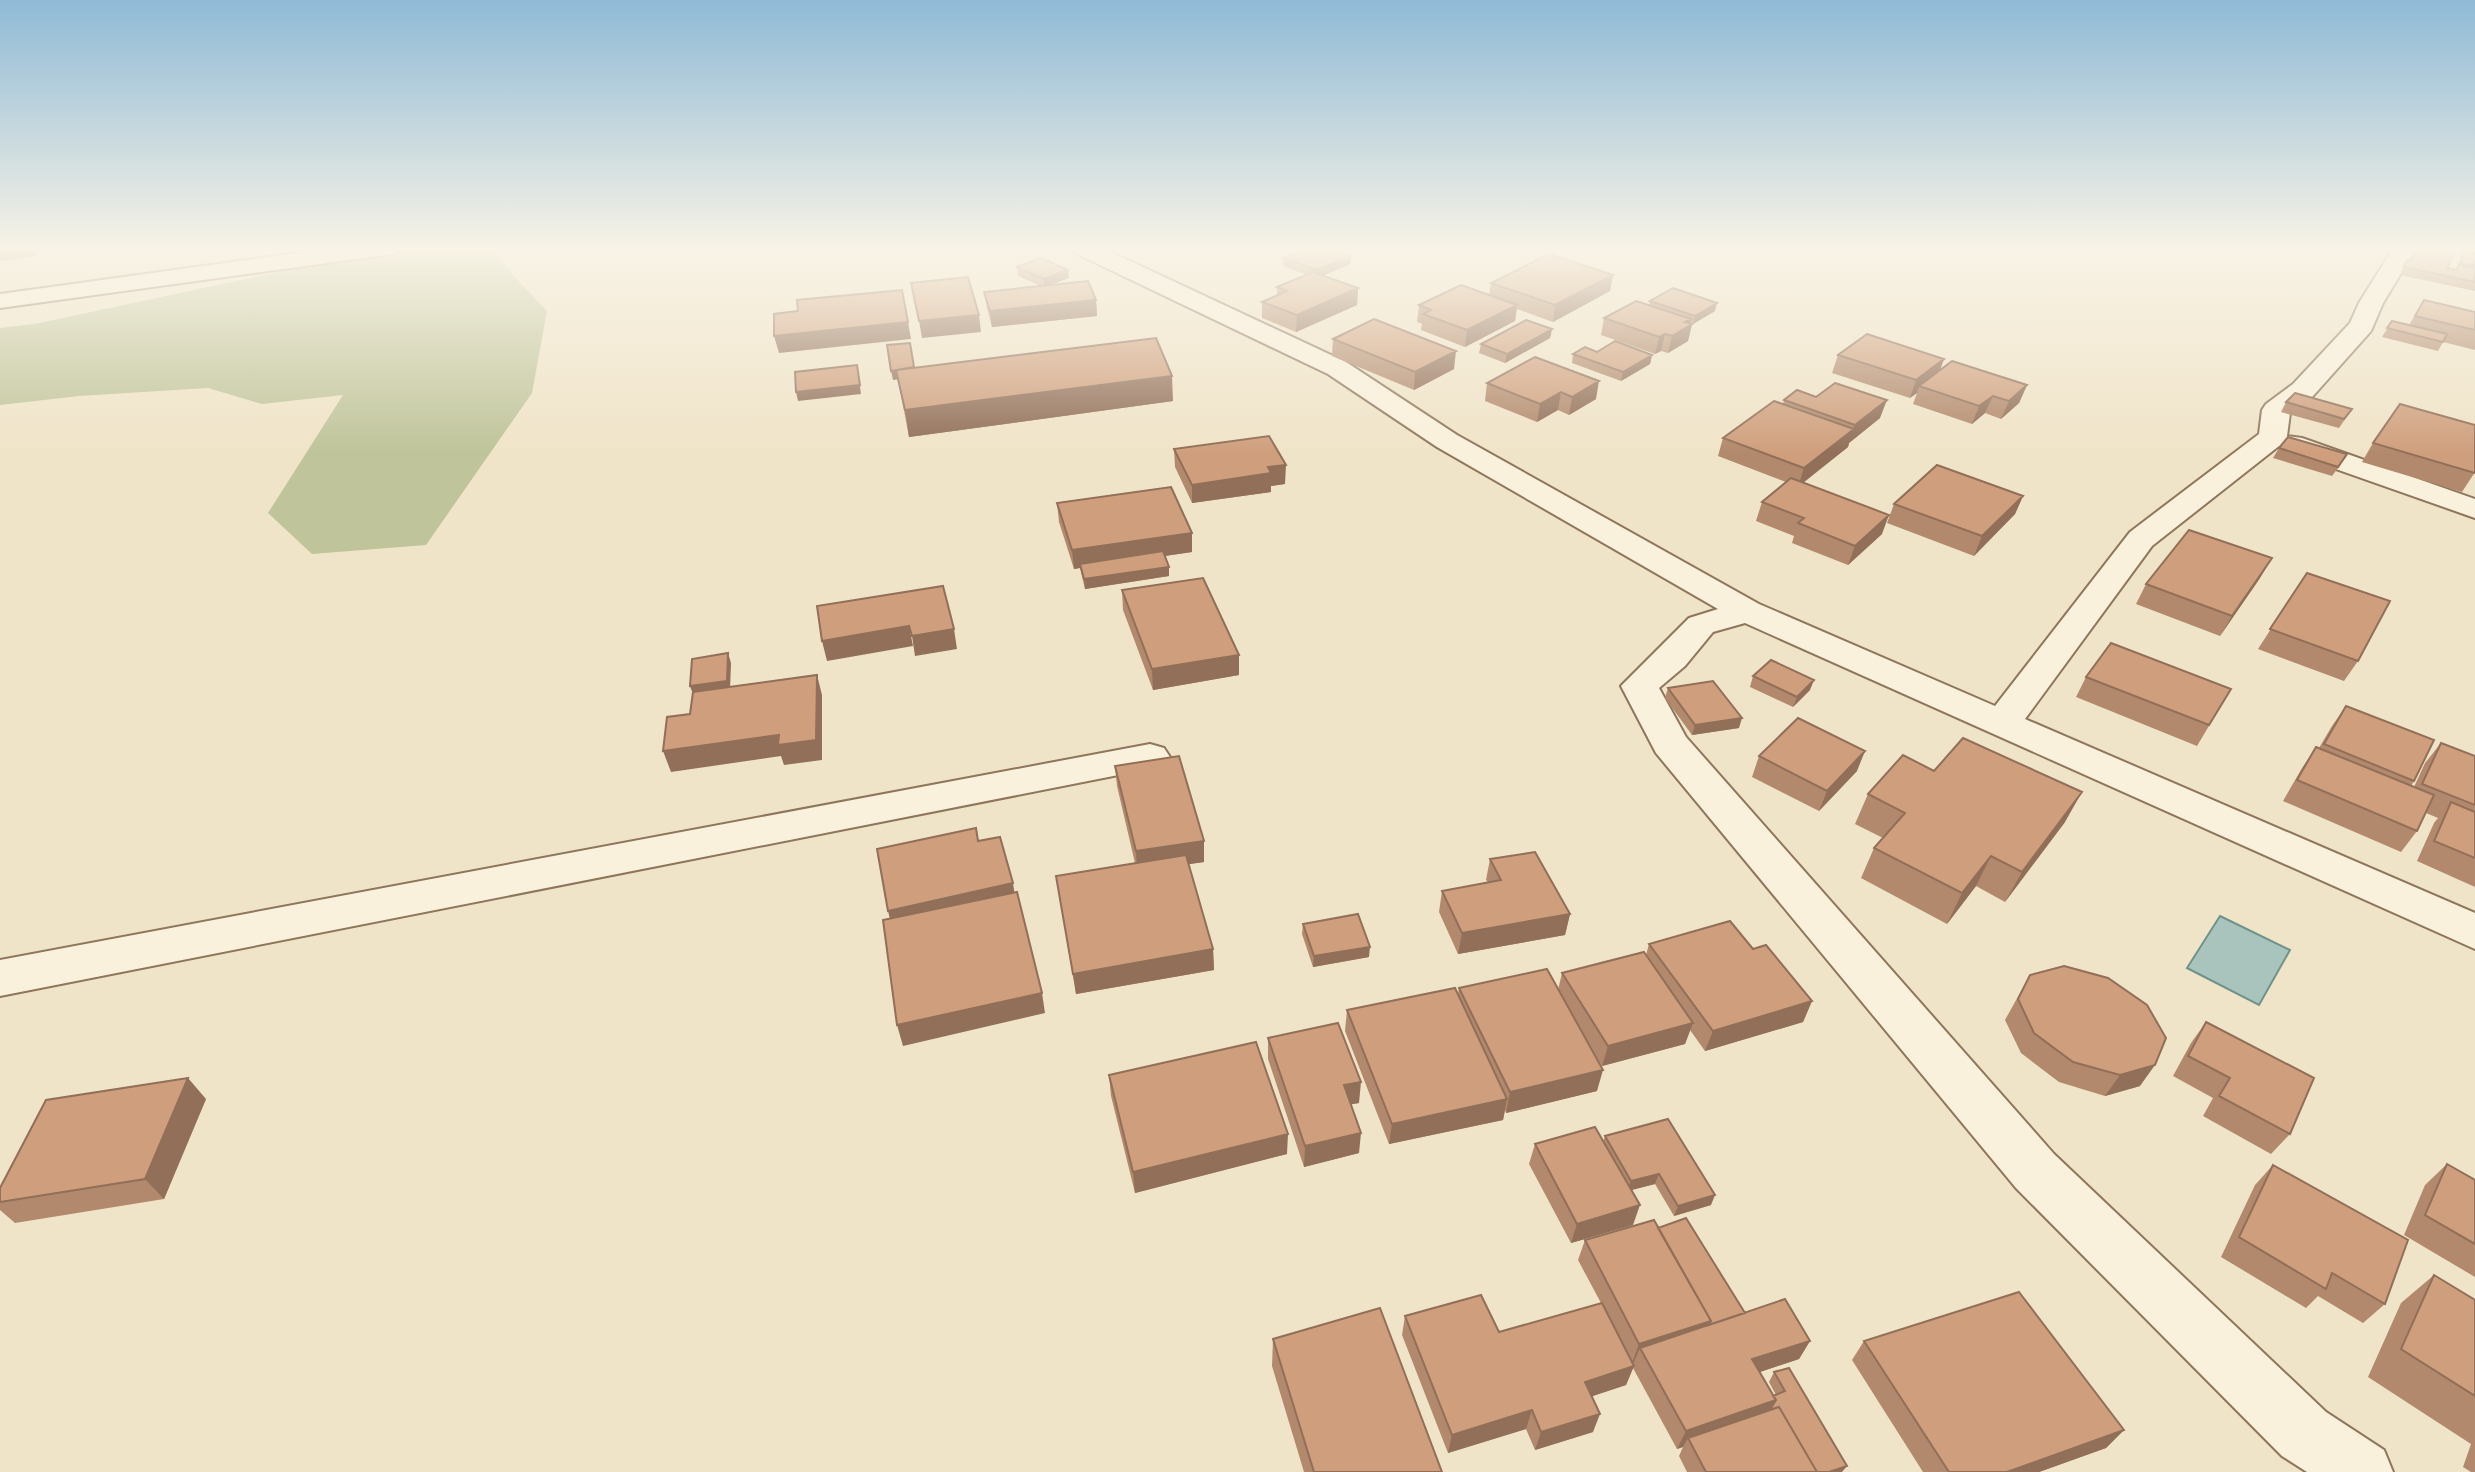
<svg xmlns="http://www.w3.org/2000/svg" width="2475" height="1472" viewBox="0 0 2475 1472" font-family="Literata,serif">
  <rect width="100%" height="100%" fill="#f0e4c8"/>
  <path fill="#bfc49a" d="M410 247H492L512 274 547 311 532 393 426 545 312 554 268 513 343 395 262 404 208 388 79 396 0 405V328L35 324 339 259Z"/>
  <path fill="#a9c4bc" stroke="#6f938a" stroke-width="2" d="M2220 916 2290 950 2259 1005 2187 968Z"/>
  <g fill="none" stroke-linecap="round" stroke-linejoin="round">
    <g stroke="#8d765c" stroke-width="4">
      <path id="minor" d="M341 247H404L393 254 0 308V294Z
        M1070 247H1100L1346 362 1457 435 1759 604 1995 706 2130 532 2259 434 2262 410 2266 404 2293 384 2350 323 2359 303 2394 247H2417L2383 303 2371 331 2313 396 2290 413 2287 436 2302 438 2475 499V518L2282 450 2279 446 2152 546 2025 719 2475 913V949L1745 623 1713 632 1685 666 1659 688 1686 737 2054 1154 2326 1412 2384 1450 2393 1472H2307L2282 1456 2016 1188 1656 753 1621 686 1689 618 1718 609 1437 447 1328 374 1073 252Z
        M1150 744 1164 748 1170 757 1164 766 0 996V960Z"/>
    </g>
    <use href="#minor" fill="#faf1dc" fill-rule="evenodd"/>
  </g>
  <path fill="#b2896c" d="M2418 247 2447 268 2455 270 2465 251 2475 253V291L2400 275 2407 260 2411 261Z
    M1351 256 1350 264 1323 276 1358 288 1357 305 1296 332 1262 318V302L1277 295V287L1307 275 1283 266V258Z
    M1017 267 1069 278 1050 285 1096 300 1097 316 992 327 987 308 984 292 1041 286 1018 276Z
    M1613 275 1610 291 1553 322 1517 309 1515 321 1465 347 1421 330 1422 324 1417 322 1419 305 1489 295 1491 283Z
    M2424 300 2475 312V350L2443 342 2438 351 2382 337 2392 321 2409 325Z
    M1650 301 1715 311 1693 324 1690 323 1692 324 1688 341 1668 353 1661 351 1655 354 1601 335 1604 318 1649 305Z
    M1552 329 1550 338 1505 363 1479 353 1481 344Z
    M1333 339 1454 369 1414 390 1332 356Z
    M1597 352 1652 355 1650 364 1621 381 1572 363 1573 354Z
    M1838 355 1940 370 2027 385 2019 403 2001 419 1985 413 1972 424 1913 404 1917 393 1910 398 1832 373Z
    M1535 357 1596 399 1569 415 1558 410 1537 422 1485 401 1487 383Z
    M914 367 1173 401 909 437 898 379 893 380Z
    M1784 400 1880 418 1849 443 1848 447 1803 482 1882 534 1848 565 1792 543 1794 536 1756 521 1762 502 1786 482 1718 456 1723 438 1783 404Z
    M2286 402 2352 409 2339 428 2281 412Z
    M2373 443 2475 472 2462 492 2362 462Z
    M2279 448 2341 464 2332 476 2273 458Z
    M1174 449 1285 484 1271 486V492L1192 503 1175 467Z
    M2023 496 2015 514 1974 556 1887 523 1894 504Z
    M1057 503 1192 552 1165 556 1169 576 1085 589 1080 568 1074 569 1059 522Z
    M2307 573 2358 661 2344 681 2258 649Z
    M2260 578 2220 636 2136 604 2146 584Z
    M1122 590 1239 655V675L1153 690 1123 610Z
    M1753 676 1810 690 1793 707 1750 687Z
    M2086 677 2231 689 2197 746 2076 697Z
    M1668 688 1739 728 1692 735 1665 698Z
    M2346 706 2414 781 2411 786 2414 787 2425 763 2441 743 2475 756V887L2417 861 2434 823 2438 818 2426 813 2417 831 2401 852 2283 801 2302 768 2316 747 2319 748 2332 726Z
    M1759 756 1857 771 1819 811 1752 777Z
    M1115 766 1204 862 1188 864 1213 949 1214 970 1076 994 1056 876 1135 863 1117 786Z
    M1934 771 2065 822 2005 902 1976 886 1947 924 1861 878 1874 848 1883 838 1855 824 1868 794Z
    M1490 859 1570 914 1565 935 1458 954 1439 912 1442 891 1488 882 1486 880Z
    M1303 924 1369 957 1313 967 1302 934Z
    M1649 944 1753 949 1812 1001 1803 1022 1705 1051 1690 1030 1685 1044 1602 1066 1592 1051 1597 1091 1506 1113 1505 1110 1503 1120 1389 1144 1345 1031 1347 1010 1458 994 1459 988 1558 990 1562 973 1646 955Z
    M2030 975 2140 1086 2105 1096 2059 1082 2021 1053 2005 1020Z
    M2206 1022 2290 1134 2271 1154 2203 1116 2213 1098 2173 1076 2191 1043Z
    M1268 1038 1359 1103 1351 1104 1359 1153 1304 1167 1268 1059Z
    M1109 1075 1287 1154 1135 1193 1111 1096Z
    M206 1099 164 1199 15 1223 0 1210V1188Z
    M1605 1136 1711 1205 1674 1216 1655 1184 1632 1190 1633 1225 1571 1243 1529 1164 1535 1144 1603 1142Z
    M2447 1164 2475 1180V1277L2404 1235 2425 1185Z
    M2273 1165 2385 1304 2363 1323 2318 1296 2306 1308 2221 1257 2255 1185Z
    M1658 1228 1745 1313 1810 1341 1799 1359 1760 1372 1773 1396 1776 1395 1769 1382 1774 1372 1842 1472H1687L1679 1456 1683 1447 1677 1449 1633 1368 1626 1385 1592 1396 1593 1432 1535 1450 1526 1429 1448 1453 1402 1335 1405 1316 1499 1332 1601 1303 1578 1260 1585 1240Z
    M2434 1275 2475 1300V1472H2471L2463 1467 2471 1444 2368 1377 2401 1303Z
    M1273 1339 1442 1472H1304L1272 1366Z
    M1864 1341 2124 1430 2106 1448 2039 1472H1923L1852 1360Z"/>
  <path fill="#916f58" d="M0 247H37L35 256 0 261Z
    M1351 256 1350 264 1317 278V270Z
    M1068 270 1069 278 1044 287V279Z
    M1613 275 1610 291 1553 322 1555 305Z
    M1358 288 1357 305 1296 332 1297 315Z
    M1096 300 1097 316 992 327 990 311Z
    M1717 303 1715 311 1693 324 1695 316Z
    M1517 305 1515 321 1465 347 1467 330Z
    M979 315 981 332 922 338 919 321Z
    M1691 319 1689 326 1692 324 1688 341 1668 353 1672 336 1685 322Z
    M908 322 911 339 779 353 774 336Z
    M1552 329 1550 338 1505 363 1507 354Z
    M1665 334 1661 351 1655 354 1659 337Z
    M1456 351 1454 369 1414 390 1415 372Z
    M1652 355 1650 364 1621 381 1623 372Z
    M1944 359 1938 376 1919 386 1917 393 1910 398 1916 380Z
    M857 365 861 394 798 401 796 392Z
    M896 370 898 379 893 380 891 371Z
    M1172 376 1173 401 909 437 905 410Z
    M1599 381 1596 399 1569 415 1572 397Z
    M2027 385 2019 403 2001 419 2009 401Z
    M1561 392 1558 410 1537 422 1540 404Z
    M1993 396 1985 413 1972 424 1979 406Z
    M1887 400 1880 418 1849 443 1848 447 1798 487 1804 468 1853 429 1855 425Z
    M1286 465 1285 484 1271 486V492L1192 503V485L1268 467Z
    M2023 496 2015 514 1974 556 1982 536Z
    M1889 515 1882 534 1848 565 1855 546Z
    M1192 533V552L1081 568 1080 564V568L1074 569 1072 550Z
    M2272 558 2260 578 2220 636 2232 616Z
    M1169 567V576L1085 589 1084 579Z
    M909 626 913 646 827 661 822 641Z
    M954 629 957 649 915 656 912 636Z
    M728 653 731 663 730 691 694 697 690 686Z
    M1239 655V675L1153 690 1152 669Z
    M817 675 822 695V760L784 765 781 756 671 772 663 751Z
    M1814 680 1810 690 1793 707 1797 697Z
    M1742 718 1739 728 1692 735 1695 725Z
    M1865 751 1857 771 1819 811 1827 791Z
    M2082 792 2065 822 2005 902 2022 872Z
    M1204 841V862L1137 872 1136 851Z
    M1991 856 1976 886 1947 924 1962 893Z
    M1013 883 1016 904 893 932 888 911Z
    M1570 914 1565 935 1458 954 1462 933Z
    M1370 947 1369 957 1313 967 1314 956Z
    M1213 949 1214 970 1076 994 1073 974Z
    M1042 993 1045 1013 903 1046 897 1025Z
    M1812 1001 1803 1022 1705 1051 1713 1031Z
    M1693 1023 1685 1044 1602 1066 1608 1046Z
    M2155 1065 2140 1086 2105 1096 2120 1075Z
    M1603 1070 1597 1091 1506 1113 1510 1092Z
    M188 1078 206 1099 164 1199 145 1179Z
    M1361 1082 1359 1103 1342 1106 1344 1085Z
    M1507 1099 1503 1120 1389 1144 1392 1124Z
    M1361 1133 1359 1153 1304 1167 1305 1146Z
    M1288 1134 1287 1154 1135 1193 1133 1172Z
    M1659 1174 1655 1184 1627 1191 1631 1181Z
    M1715 1195 1711 1205 1674 1216 1678 1206Z
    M1640 1205 1633 1225 1571 1243 1577 1224Z
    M1711 1321 1709 1325 1640 1348 1634 1362 1632 1363 1639 1344Z
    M1810 1341 1799 1359 1742 1378 1752 1359Z
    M1634 1366 1626 1385 1578 1401 1585 1382Z
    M1776 1400 1765 1419 1688 1438 1683 1447 1677 1449 1686 1431Z
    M1532 1410 1526 1429 1448 1453 1452 1435Z
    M1600 1414 1593 1432 1535 1450 1541 1432Z
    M2124 1430 2106 1448 2039 1472H2007Z
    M1847 1466 1842 1472H1829Z"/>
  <path fill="#cf9f7d" stroke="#916f58" stroke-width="2" d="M1309 247H1326L1351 256 1317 270 1283 258Z
    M2418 247H2448L2456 249 2447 268 2457 270 2459 265 2475 268V282L2404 267 2407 260 2412 261Z
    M2465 251 2475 253V266L2460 263Z
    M1549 254 1613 275 1555 305 1491 283Z
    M1041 258 1068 270 1044 279 1017 267Z
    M1313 272 1358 288 1297 315 1262 302 1287 291 1277 287Z
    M968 277 979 315 919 321 911 283Z
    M1088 281 1096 300 990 311 984 292Z
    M1461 285 1517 305 1467 330 1423 314 1431 310 1419 305Z
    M1673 288 1717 303 1695 316 1650 301Z
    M902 290 908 322 774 336V314L798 311 797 300Z
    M2424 300 2475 312V330L2415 316Z
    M1636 301 1691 319 1685 322 1692 324 1672 336 1665 334 1659 337 1604 318Z
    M1374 319 1456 351 1415 372 1333 339Z
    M1526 320 1552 329 1507 354 1481 344Z
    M2392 321 2447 334 2443 342 2387 328Z
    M1867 334 1944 359 1916 380 1838 355Z
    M1156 338 1172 376 905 410 896 370Z
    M1615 341 1652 355 1623 372 1573 354 1585 347 1597 352Z
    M910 343 914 367 891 371 887 345Z
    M1535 357 1599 381 1572 397 1561 392 1540 404 1487 383Z
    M1952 361 2027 385 2009 401 1993 396 1979 406 1919 386Z
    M857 365 860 385 796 392 795 372Z
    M1835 383 1887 400 1855 425 1784 400 1797 390 1816 397Z
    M2295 393 2352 409 2344 419 2286 402Z
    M1774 401 1854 429 1804 468 1723 438Z
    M2400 404 2475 425V473L2373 443Z
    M1269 436 1286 465 1268 467 1271 473 1192 485 1174 449Z
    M2288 437 2347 454 2338 467 2279 448Z
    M1937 465 2023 496 1982 536 1894 504Z
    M1791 478 1889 515 1855 546 1798 523 1804 518 1762 502Z
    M1171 487 1192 533 1072 550 1057 503Z
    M2189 530 2272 558 2232 616 2146 584Z
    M1163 551 1169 567 1084 579 1080 564Z
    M2307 573 2390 601 2358 661 2270 629Z
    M1203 578 1239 655 1152 669 1122 590Z
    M943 586 954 629 912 636 909 626 822 641 817 606Z
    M2111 643 2231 689 2209 725 2086 677Z
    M728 653 727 681 690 686 692 659Z
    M1771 660 1814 680 1797 697 1753 676Z
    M817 675 816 740 778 745 779 735 663 751 667 717 690 714 693 692Z
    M1713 681 1742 718 1695 725 1668 688Z
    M2346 706 2434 740 2414 781 2324 744Z
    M1798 718 1865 751 1827 791 1759 756Z
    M1963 738 2082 792 2022 872 1991 856 1962 893 1874 848 1905 813 1868 794 1903 755 1934 771Z
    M2441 743 2475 756V805L2422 784Z
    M2316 747 2434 795 2417 831 2297 780Z
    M1179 756 1204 841 1136 851 1115 766Z
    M2451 802 2475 812V858L2434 841Z
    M976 828 978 841 1000 837 1013 883 888 911 877 849Z
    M1535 852 1570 914 1462 933 1442 891 1501 880 1490 859Z
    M1186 855 1213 949 1073 974 1056 876Z
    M1017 892 1042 993 897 1025 883 920Z
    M1358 914 1370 947 1314 956 1303 924Z
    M1730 921 1753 949 1766 945 1812 1001 1713 1031 1649 944Z
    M1644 952 1693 1023 1608 1046 1562 973Z
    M2064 966 2108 978 2147 1005 2166 1038 2155 1065 2120 1075 2073 1062 2034 1033 2018 999 2030 975Z
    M1547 969 1603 1070 1510 1092 1459 988Z
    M1455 988 1507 1099 1392 1124 1347 1010Z
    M2206 1022 2314 1078 2290 1134 2219 1096 2230 1078 2188 1056Z
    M1338 1023 1361 1082 1344 1085 1361 1133 1305 1146 1268 1038Z
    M1256 1042 1288 1134 1133 1172 1109 1075Z
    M188 1078 145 1179 0 1202V1188L46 1100Z
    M1668 1119 1715 1195 1678 1206 1659 1174 1631 1181 1605 1136Z
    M1595 1127 1640 1205 1577 1224 1535 1144Z
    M2447 1164 2475 1180V1244L2425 1215Z
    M2273 1165 2408 1240 2385 1304 2332 1273 2326 1289 2239 1237Z
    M1686 1218 1745 1313 1709 1325 1711 1321 1658 1228Z
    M1654 1220 1711 1321 1639 1344 1585 1240Z
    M2434 1275 2475 1300V1396L2401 1349Z
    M2019 1292 2124 1430 2007 1472H1949L1864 1341Z
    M1481 1295 1499 1332 1602 1303 1634 1366 1585 1382 1600 1414 1541 1432 1532 1410 1452 1435 1405 1316Z
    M1785 1299 1810 1341 1752 1359 1776 1400 1686 1431 1640 1348Z
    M1380 1308 1442 1472H1314L1273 1339Z
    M1789 1368 1847 1466 1829 1472H1817L1779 1407 1772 1409 1771 1408 1776 1400 1773 1396 1785 1391 1774 1372Z
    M1779 1407 1817 1472H1706L1688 1438Z"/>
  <linearGradient id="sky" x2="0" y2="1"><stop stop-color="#8fbad6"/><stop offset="0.55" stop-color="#f8f3e6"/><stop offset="1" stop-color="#f8f3e6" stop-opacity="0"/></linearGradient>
  <rect width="2475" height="453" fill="url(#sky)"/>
</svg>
